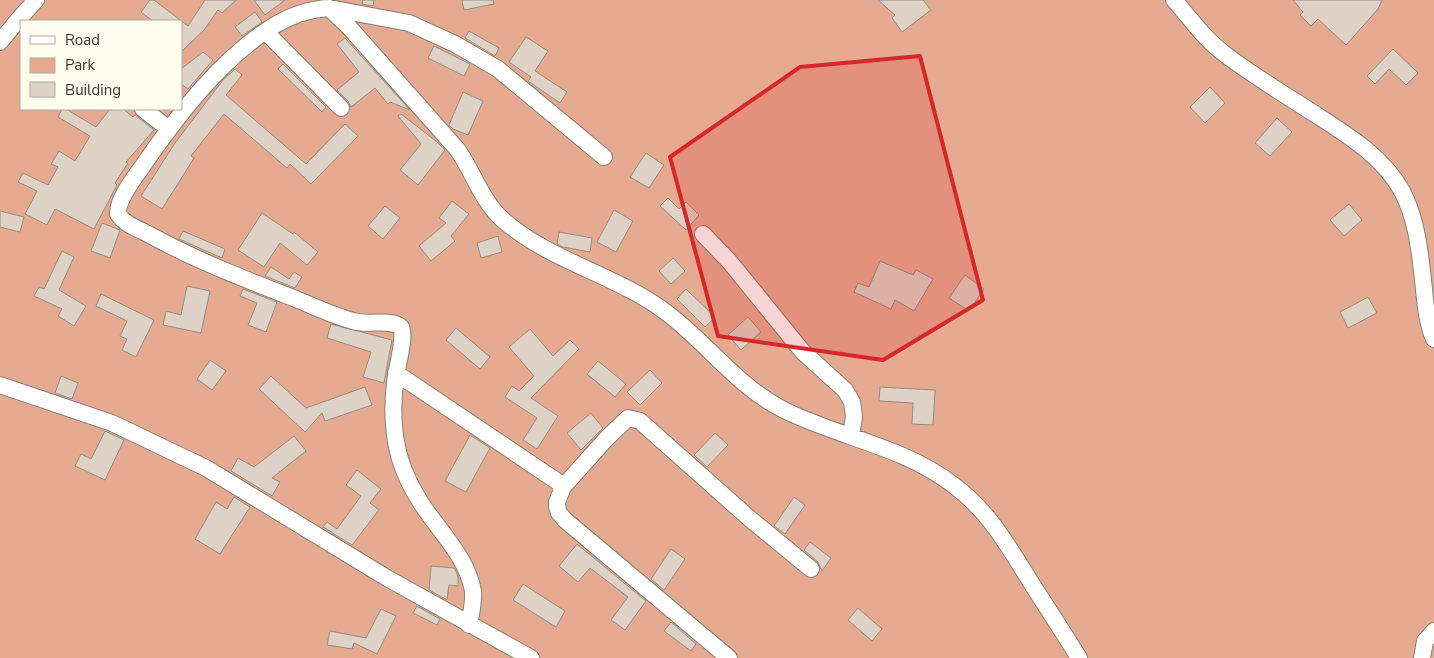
<svg xmlns="http://www.w3.org/2000/svg" width="1434" height="658" viewBox="0 0 1434 658" font-family="'Nunito Sans',sans-serif">
  <rect width="100%" height="100%" fill="#f0eedf"/>
  <path fill="#e6aa91" fill-rule="evenodd" d="M0 0H1434V658H0ZM21 21H181V109H21Z"/>
  <path fill="#ddd2c5" stroke="#968c80" d="M150 0H154L188 26 205 0H236L222 13 218 10 204 30 181 52V21H153L141 12Z
    M254 0H285L265 15Z
    M363 0H374L373 6 362 4Z
    M462 0H493L494 4 464 10Z
    M878 0H923L931 10 902 32 892 18 895 15Z
    M1293 0H1382L1378 9 1346 45 1318 19 1311 26 1300 15 1303 12Z
    M255 12 262 22 242 36 235 27Z
    M469 31 499 48 495 56 465 38Z
    M526 37 548 51 535 71 567 92 560 103 528 81 531 77 509 62Z
    M345 38 410 110 390 102 388 104 375 88 351 107 348 101 337 90 359 72 337 44Z
    M434 46 470 64 464 76 428 58Z
    M1393 49 1418 73 1406 85 1389 69 1375 84 1367 76Z
    M203 52 213 60 188 89 181 84V69Z
    M283 64 326 107 322 112 278 69Z
    M235 69 242 75 226 95 306 164 345 124 358 136 311 184 290 164 287 168 224 114 191 156 194 158 162 209 141 196 175 143 223 80Z
    M1210 87 1225 103 1205 123 1190 107Z
    M463 92 483 101 468 135 453 129 449 125Z
    M62 109H66L96 127 110 109H123L133 117 135 115 154 130 126 162 128 163 115 183 117 185 94 229 55 209 47 225 25 214 37 191 18 182 23 173 48 185 58 167 51 164 59 151 75 161 90 136 58 117Z
    M401 114 436 141 445 150 418 185 400 170 421 144 398 116Z
    M1277 118 1292 132 1270 156 1255 143Z
    M646 153 664 165 649 188 630 177Z
    M668 198 679 209 686 202 699 215 686 230 660 206Z
    M452 201 469 214 451 236 455 241 431 261 419 246 446 223 439 218Z
    M1349 204 1362 220 1344 236 1330 220Z
    M385 206 400 218 383 239 368 226Z
    M614 210 633 221 616 252 597 242Z
    M0 211 24 217 20 232 0 227Z
    M262 213 293 234 294 232 318 252 307 265 280 243 264 267 238 250Z
    M102 223 120 230 110 258 91 251Z
    M183 231 225 249 222 258 179 239Z
    M559 232 592 238 590 252 563 247 557 244Z
    M498 236 502 252 481 258 477 243Z
    M62 251 74 257 59 290 86 306 74 326 58 316 62 309 34 296 39 287 44 289Z
    M673 258 685 271 671 284 659 271Z
    M880 261 913 275 916 270 933 279 914 311 895 300 891 309 854 292 858 283 869 287Z
    M271 267 289 279 294 272 302 277 295 288 265 276Z
    M965 275 984 289 969 311 949 298Z
    M187 286 210 291 201 333 163 325 166 311 181 315Z
    M243 289 277 302 266 332 248 325 257 303 240 296Z
    M686 289 715 317 705 327 677 299Z
    M101 294 154 320 136 357 122 350 127 339 120 336 127 321 96 306Z
    M1368 297 1377 313 1348 328 1340 312Z
    M748 317 761 332 741 350 728 335Z
    M331 324 392 340 384 383 363 377 371 352 327 338Z
    M456 328 490 357 480 369 446 340Z
    M530 329 553 356 570 340 579 349 531 398 558 416 537 449 523 440 537 418 505 397 512 386 519 391 534 376 509 347Z
    M210 360 226 371 212 390 197 379Z
    M598 361 626 384 615 397 587 374Z
    M650 370 662 383 640 405 627 392Z
    M61 376 78 383 72 399 55 393Z
    M271 376 306 408 365 387 372 405 325 421 322 413 305 432 259 389Z
    M880 387 935 390 933 425 912 424 913 403 879 401Z
    M591 413 603 428 581 450 567 433Z
    M105 431 124 440 105 480 75 466 81 454 91 459Z
    M715 433 728 445 707 467 694 455Z
    M470 435 490 448 466 492 445 481Z
    M294 436 306 451 272 478 280 482 272 496 231 471 238 458 254 467Z
    M357 470 381 489 370 503 379 510 352 545 323 527 327 522 337 529 361 496 346 485Z
    M234 497 250 507 220 554 195 539 216 502 227 509Z
    M794 497 805 505 785 534 774 526Z
    M810 542 831 558 822 571 818 562 804 550Z
    M577 544 646 601 625 630 611 620 628 597 590 568 578 582 559 566Z
    M671 549 685 559 664 590 651 579Z
    M431 566 454 568 456 571 458 577V586L449 585 447 600 429 590Z
    M523 584 565 611 556 627 513 600Z
    M417 606 440 619 437 625 413 613Z
    M858 608 882 629 872 641 848 620Z
    M381 609 396 616 377 654 354 643 352 649 327 645 330 631 366 638Z
    M671 622 696 644 691 651 664 631Z"/>
  <g fill="none" stroke-linecap="round" stroke-linejoin="round">
    <g stroke="#828072" stroke-width="18">
      <path id="minor" d="M1174 0C1191 19 1205 40 1226 55 1255 77 1287 96 1318 116 1349 136 1383 157 1402 191 1415 216 1419 244 1422 271 1425 294 1425 318 1434 339
        M329 8 409 23 455 44 498 69 604 157
        M18 20 36 0
        M266 32 341 108
        M0 42 18 20 21 22
        M143 109 169 129
        M703 234 729 261 803 352 845 390 852 402 853 409 854 417 851 435
        M396 373 564 486
        M0 385 112 423 206 468 387 578 531 658
        M469 625C471 614 474 602 473 591 467 557 439 531 421 503 412 489 405 475 400 459 393 435 392 408 395 383 396 369 406 338 401 327 389 318 369 326 353 321 334 316 315 307 296 299 247 280 197 261 150 235 139 229 125 225 118 214 117 200 134 178 142 167 177 116 221 58 275 25 292 15 309 9 329 8L349 27 457 149C473 171 481 200 502 219 550 262 616 274 667 313 707 343 737 386 782 409 837 437 902 446 952 484 988 510 1007 544 1030 581 1046 606 1063 632 1079 658
        M729 658 565 520 559 513 557 506V502L563 487 606 439 628 418 640 421 749 518 811 569
        M1422 658 1425 641 1434 631"/>
    </g>
    <use href="#minor" stroke="#fff" stroke-width="16"/>
  </g>
  <path fill="#d62828" fill-opacity="0.2" stroke="#d62828" stroke-width="4" stroke-linejoin="round" d="M920 56 983 300 883 360 718 336 670 157 800 67Z"/>
  <rect x="20" y="20" width="162" height="90" fill="#fefcec" stroke="#aeaca0"/>
  <rect x="30" y="36" width="25" height="8" fill="#ffffff" stroke="#aeaca0"/>
  <text x="65" y="45" font-size="15" fill="#36352f">Road</text>
  <rect x="30" y="58" width="25" height="15" fill="#e6aa91" stroke="#aeaca0"/>
  <text x="65" y="70" font-size="15" fill="#36352f">Park</text>
  <rect x="30" y="82" width="25" height="15" fill="#ddd2c5" stroke="#aeaca0"/>
  <text x="65" y="95" font-size="15" fill="#36352f">Building</text>
</svg>
